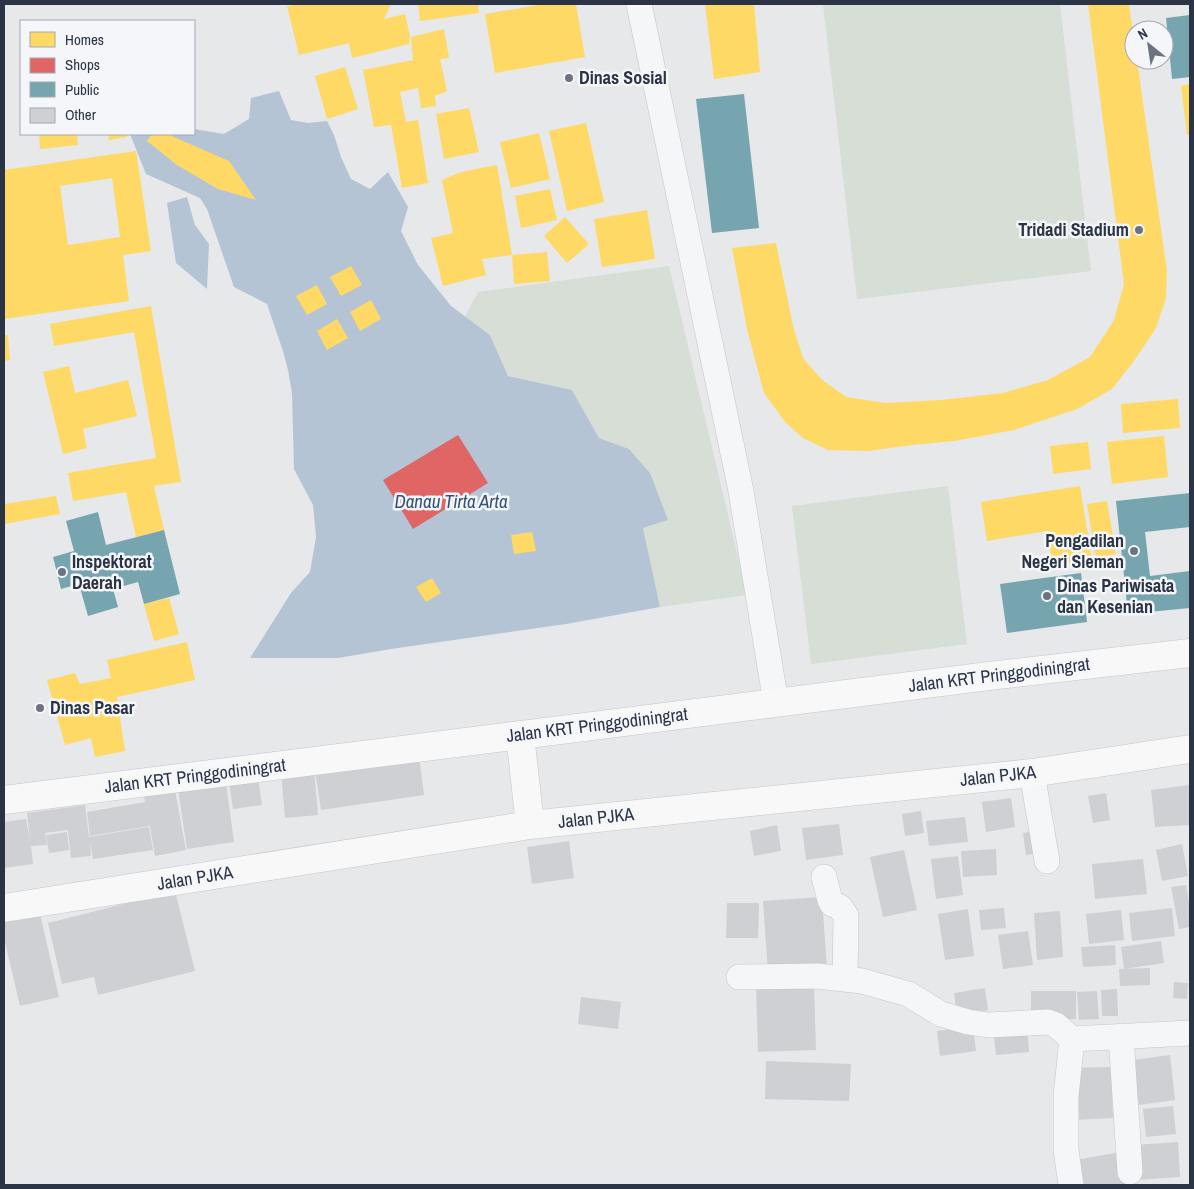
<svg xmlns="http://www.w3.org/2000/svg" width="1194" height="1189" viewBox="0 0 1194 1189" font-family="'Archivo Narrow',sans-serif">
  <rect width="100%" height="100%" fill="#e6e8ea"/>
  <path fill="#d6ded6" d="M823 4H1060L1091 271 857 299Z
    M669 266 747 595 660 607 643 528 668 520 629 449 599 438 572 390 508 376 490 335 465 317 478 292Z
    M948 486 967 644 811 664 792 506Z"/>
  <path fill="#b4c4d5" d="M279 91 291 120 308 123 327 121 334 135 341 157 351 179 370 189 388 172 408 207 401 231 418 265 451 306 490 335 508 376 572 390 599 438 629 449 650 473 668 520 643 528 660 607 566 624 391 649 338 658H250L291 593 310 572 316 537 313 505 294 469 292 393 288 370 283 351 267 304 234 287 207 209 200 198 146 174 130 134H194V129L224 134 249 119 251 98Z
    M187 197 195 225 209 244 207 289 176 263 167 203Z"/>
  <path fill="#ffd966" fill-rule="evenodd" d="M298 4H391L384 19 405 14 410 36 409 44 352 58 349 43 299 55 287 6Z
    M418 4H478L479 13 420 21Z
    M545 4H576L585 57 495 73 485 14Z
    M705 4H754L760 72 714 79Z
    M1088 4H1129L1134 41V60H1137L1167 271 1166 298 1156 328 1134 361 1112 389 1077 409 1014 430 954 441 912 445 868 451 828 450 803 438 786 423 764 393 747 329 732 248 776 243 793 326 803 358 821 379 846 397 885 403 941 400 1003 393 1048 380 1090 357 1114 320 1124 284Z
    M444 29 449 58 440 59 447 91 435 96 436 106 421 108 418 88 400 92 406 122 418 120 428 183 402 188 391 125 374 127 363 70 413 60 411 37Z
    M345 67 358 109 327 119 315 76Z
    M1190 84V135H1187L1181 86Z
    M469 108 479 152 444 159 436 114Z
    M586 123 604 202 567 211 549 131Z
    M539 133 550 179 511 188 500 142Z
    M39 134H77L78 145 40 149Z
    M108 134H126L127 137 109 140Z
    M152 134H167L229 161 256 200 218 189 177 165 147 141Z
    M136 151 151 251 123 255 129 301 4 319V170ZM112 178 120 237 68 245 60 186Z
    M497 165 512 255 482 259 486 275 443 286 431 238 453 233 442 180 461 172Z
    M550 189 557 220 521 228 515 196Z
    M647 210 655 259 602 267 594 219Z
    M565 217 589 244 567 263 544 236Z
    M547 252 550 281 514 284 512 255Z
    M351 266 362 285 341 296 330 277Z
    M317 285 327 304 307 315 296 296Z
    M371 300 381 319 360 331 350 312Z
    M151 306 181 482 154 486 164 530 136 537 126 492 73 501 68 473 156 458 134 332 54 346 50 324Z
    M337 319 348 338 327 350 317 331Z
    M4 335H8L10 360 4 361Z
    M69 366 75 393 128 380 137 416 83 429 87 448 63 454 43 372Z
    M1178 399 1180 428 1123 433 1121 404Z
    M1164 436 1168 477 1112 484 1107 442Z
    M1088 442 1091 469 1053 474 1050 446Z
    M1080 486 1092 561 1053 568 1047 531 987 541 981 502Z
    M56 496 60 514 4 524V504Z
    M1107 501 1116 554 1096 557 1087 504Z
    M532 532 536 551 514 554 511 535Z
    M432 578 441 593 426 602 416 587Z
    M169 598 179 634 154 641 144 604Z
    M187 642 195 680 117 697 125 751 95 757 91 738 65 745 47 680 75 673 80 684 111 678 107 660Z"/>
  <path fill="#e06666" d="M458 435 488 483 413 529 383 480Z"/>
  <path fill="#76a5af" d="M1190 15V77L1172 79 1166 18Z
    M744 94 759 228 712 233 696 99Z
    M1190 493V527L1145 532 1150 576 1190 571V608L1128 614 1116 501Z
    M98 512 106 545 164 530 180 594 144 604 138 582 113 589 118 607 88 616 79 584 61 589 53 557 74 551 66 521Z
    M1081 573 1087 622 1007 633 1000 584Z"/>
  <path fill="#ced0d3" d="M419 756 424 795 321 810 315 770Z
    M314 769 318 815 285 818 281 772Z
    M257 771 262 805 233 809 228 775Z
    M225 776 234 842 187 849 177 783Z
    M1189 785 1190 825 1155 827 1151 790Z
    M175 790 186 850 155 856 150 826 90 836 87 812 145 802 144 796Z
    M1106 793 1110 820 1093 823 1088 796Z
    M1011 798 1015 827 986 832 982 802Z
    M85 805 89 837 149 827 153 850 93 859 90 842 91 856 71 858 68 830 45 833 47 845 31 846 33 864 4 868V822L26 819 30 840 27 813Z
    M921 811 924 833 905 836 902 814Z
    M965 817 968 842 929 846 926 821Z
    M839 824 843 855 806 860 802 828Z
    M777 825 781 851 754 856 750 831Z
    M1035 831 1039 853 1026 855 1023 833Z
    M67 832 69 850 49 853 46 835Z
    M569 841 574 878 532 884 527 847Z
    M1182 844 1188 876 1162 881 1156 850Z
    M996 849 997 875 963 877 961 851Z
    M904 850 917 910 883 917 870 857Z
    M958 856 963 895 936 899 931 859Z
    M1143 859 1147 894 1095 899 1092 864Z
    M1186 885 1190 909V927L1179 929 1171 887Z
    M175 891 195 971 98 995 94 977 62 984 48 923Z
    M822 897 827 969 768 973 763 901Z
    M727 903H759L758 938H726Z
    M38 905 59 997 20 1006 4 938V912Z
    M1004 908 1006 928 981 930 979 910Z
    M1172 908 1175 936 1132 941 1129 913Z
    M968 909 974 956 945 960 938 914Z
    M1121 910 1124 940 1089 944 1086 914Z
    M1060 911 1063 957 1037 960 1034 913Z
    M1028 931 1033 965 1003 969 998 935Z
    M1161 941 1164 963 1124 969 1121 947Z
    M1115 945 1116 965 1083 967 1081 947Z
    M1150 968V985L1120 986 1119 969Z
    M1174 982 1188 983 1187 999 1173 998Z
    M814 986 816 1050 758 1052 756 987Z
    M985 988 988 1010 957 1014 954 993Z
    M1117 989 1118 1016H1102L1101 990Z
    M1031 991H1076V1019L1031 1020Z
    M1097 991 1099 1019 1079 1020 1077 992Z
    M581 997 621 1002 618 1029 578 1024Z
    M1027 1025 1029 1052 996 1055 993 1029Z
    M973 1026 976 1051 940 1056 937 1031Z
    M1170 1055 1175 1100 1139 1105 1133 1060Z
    M766 1061 851 1064 849 1101 765 1099Z
    M1111 1067 1113 1118 1074 1120 1073 1068Z
    M1173 1106 1176 1134 1146 1137 1143 1109Z
    M1178 1142 1180 1177 1136 1180 1134 1145Z
    M1126 1151 1132 1185H1074L1070 1161Z"/>
  <g fill="none" stroke-linecap="round" stroke-linejoin="round">
    <g stroke="#c4c6c8" stroke-width="26">
      <path id="street" d="M639 4 741 491 776 703
        M1032 773 1047 861
        M824 877 830 900 832 904 840 907 846 916 845 979
        M739 977 817 976 862 981 908 994 941 1014 968 1022 989 1025 1048 1022 1056 1025 1072 1039
        M1121 1036 1130 1172
        M1072 1039 1190 1033
        M1071 1185 1066 1150V1096L1072 1039"/>
    </g>
    <g stroke="#c4c6c8" stroke-width="29">
      <path id="secondary" d="M520 735 530 825
        M4 800 989 676 1190 653
        M4 908 530 825 1032 773 1190 749"/>
    </g>
    <use href="#street" stroke="#f5f6f7" stroke-width="25"/>
    <use href="#secondary" stroke="#f8f8f8" stroke-width="28"/>
  </g>
  <g fill="#6c737f" stroke="#f4f6f9" stroke-width="2">
    <circle cx="569" cy="78" r="5"/>
    <circle cx="1139" cy="230" r="5"/>
    <circle cx="1134" cy="551" r="5"/>
    <circle cx="62" cy="572" r="5"/>
    <circle cx="1047" cy="596" r="5"/>
    <circle cx="40" cy="708" r="5"/>
  </g>
  <g text-anchor="middle" stroke-width="5" stroke-linejoin="round" paint-order="stroke">
    <g font-size="18" font-weight="bold" fill="#2b3445" stroke="#f4f6f9" text-anchor="start">
      <text x="579" y="84">Dinas Sosial</text>
      <text x="1129" y="236" text-anchor="end">Tridadi Stadium</text>
      <text x="1124" y="547" text-anchor="end">Pengadilan<tspan x="1124" dy="21">Negeri Sleman</tspan></text>
      <text x="72" y="568">Inspektorat<tspan x="72" dy="21">Daerah</tspan></text>
      <text x="1057" y="592">Dinas Pariwisata<tspan x="1057" dy="21">dan Kesenian</tspan></text>
      <text x="50" y="714">Dinas Pasar</text>
    </g>
    <g font-size="18" fill="#2b3445" stroke="#f4f6f9">
      <text transform="translate(999 675) rotate(-7)" y="6">Jalan KRT Pringgodiningrat</text>
      <text transform="translate(597 725) rotate(-7)" y="6">Jalan KRT Pringgodiningrat</text>
      <text transform="translate(195 776) rotate(-7)" y="6">Jalan KRT Pringgodiningrat</text>
      <text transform="translate(998 776) rotate(-6)" y="6">Jalan PJKA</text>
      <text transform="translate(596 818) rotate(-6)" y="6">Jalan PJKA</text>
      <text transform="translate(195 878) rotate(-9)" y="6">Jalan PJKA</text>
    </g>
    <g font-size="19" font-style="italic" fill="#34527a" stroke="#f4f6f9">
      <text x="451" y="508">Danau Tirta Arta</text>
    </g>
  </g>
  <rect width="1194" height="1189" fill="none" stroke="#2b3445" stroke-width="10"/>
  <rect x="20" y="20" width="175" height="115" fill="#f4f6f9" stroke="#a4a8b1"/>
  <rect x="30" y="32" width="25" height="15" fill="#ffd966" stroke="#a4a8b1"/>
  <text x="65" y="45" font-size="15" fill="#2b3445">Homes</text>
  <rect x="30" y="58" width="25" height="15" fill="#e06666" stroke="#a4a8b1"/>
  <text x="65" y="70" font-size="15" fill="#2b3445">Shops</text>
  <rect x="30" y="82" width="25" height="15" fill="#76a5af" stroke="#a4a8b1"/>
  <text x="65" y="95" font-size="15" fill="#2b3445">Public</text>
  <rect x="30" y="108" width="25" height="15" fill="#ced0d3" stroke="#a4a8b1"/>
  <text x="65" y="120" font-size="15" fill="#2b3445">Other</text>
  <g transform="translate(1149 45) rotate(330)"><circle r="24" fill="#f4f6f9" stroke="#a4a8b1"/>
  <path d="M0-4L9 19L0 12L-9 19Z" fill="#6c737f"/>
  <text y="-8" font-size="14" font-weight="bold" text-anchor="middle" fill="#2b3445">N</text>
  </g>
</svg>
